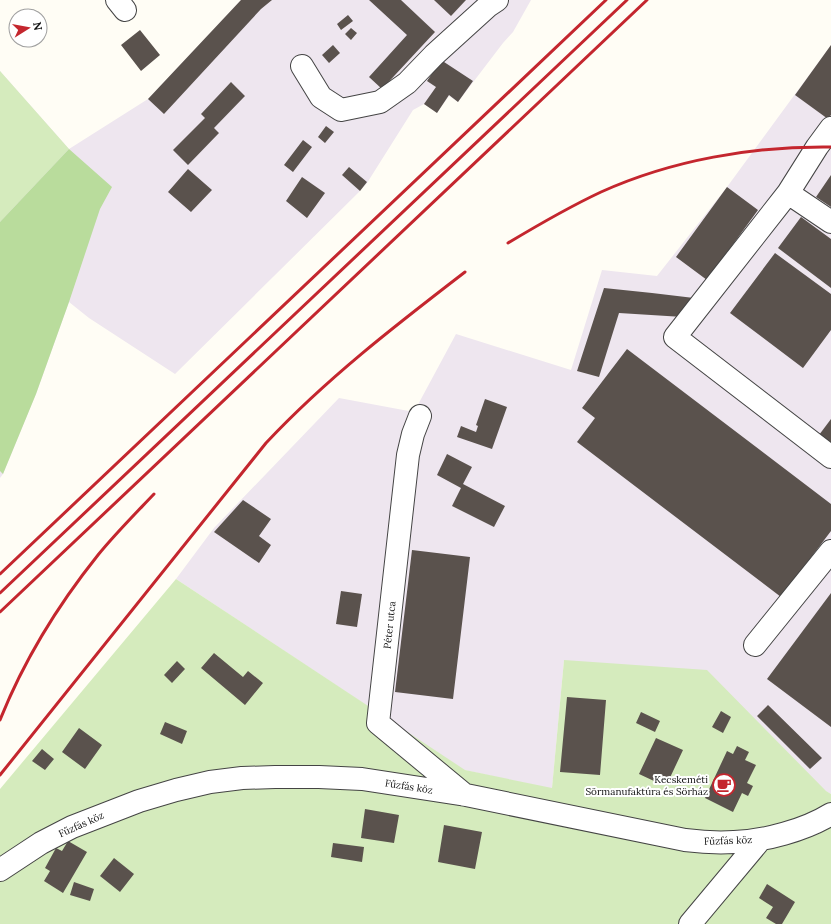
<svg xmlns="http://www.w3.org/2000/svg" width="831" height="924" viewBox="0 0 831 924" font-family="Lora,serif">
  <rect width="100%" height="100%" fill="#fffdf5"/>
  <path fill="#eee6ef" d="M241 0H531L513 32 503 43 458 102 449 96 437 113 424 104 413 110 367 183 359 192 175 374 89 318 69 302 36 394 3 474 0 478V71L69 149 148 99Z
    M831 45V794L564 660 552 789 464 770 176 579 214 528 339 398 414 412 456 334 571 370 602 270 657 276 727 187Z"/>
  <path fill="#d5ebbd" d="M0 71 69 149 0 222Z
    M176 579 465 770 552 788 564 660 707 670 826 791 831 794V924H0V789Z"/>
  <path fill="#b9dc9c" d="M69 149 112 187 100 209 69 302 36 394 3 474 0 471V222Z"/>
  <path fill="#5a524d" d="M241 0H272L261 9 164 114 148 99Z
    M369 0H401L435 32 382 89 369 77 407 35Z
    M434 0H466L451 16Z
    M348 15 353 21 341 30 337 24Z
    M351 28 357 33 351 40 345 34Z
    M140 30 160 55 141 71 121 45Z
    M333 45 340 53 329 63 322 55Z
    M831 45V115L828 119 795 95Z
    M441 60 473 81 458 102 449 95 437 113 424 104 436 87 427 81Z
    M231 82 245 96 214 128 219 133 188 165 173 150 205 118 201 114Z
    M326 126 334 132 325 143 318 137Z
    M303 140 312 147 293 172 284 165Z
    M349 167 367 182 360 191 342 175Z
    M188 169 212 190 191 212 168 192Z
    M831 175V207L816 197Z
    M302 177 325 193 307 218 286 201Z
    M727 187 758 210 707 280 676 257Z
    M801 217 831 239V288L778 248Z
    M775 253 831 294V330L803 368 730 313Z
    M604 288 652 293 694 298 683 317 619 313 599 377 577 371Z
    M627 349 831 504V531L781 597 577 442 595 418 582 408Z
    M485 399 507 407 492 449 457 437 461 426 476 432 478 426 476 425Z
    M831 419V456L813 443Z
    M447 454 472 467 463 484 505 506 494 527 452 506 461 488 437 475Z
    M243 500 271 519 259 536 271 545 259 563 214 532Z
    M412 550 470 557 453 699 395 692Z
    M341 591 362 594 357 627 336 624Z
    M831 593V727L767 679Z
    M214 653 243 677 248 671 263 683 245 705 201 668Z
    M177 661 185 669 172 683 164 675Z
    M567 697 606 700 600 775 560 772Z
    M768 705 822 758 810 769 757 716Z
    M721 711 731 717 723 733 712 727Z
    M641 712 660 721 655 732 636 723Z
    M165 722 187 731 182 744 160 734Z
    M79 728 102 745 85 769 62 752Z
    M656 738 683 750 667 784 655 778 654 781 639 774Z
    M737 746 749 752 745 760 756 765 747 783 753 786 748 796 742 793 733 812 705 798 727 751 733 754Z
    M42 749 54 759 45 770 32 761Z
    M365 809 399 815 394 843 361 838Z
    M444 825 482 832 475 869 438 862Z
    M68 841 87 852 63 893 44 881 50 871 45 868 56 848 62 851Z
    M333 843 364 847 362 862 331 857Z
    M114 858 134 874 120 892 100 876Z
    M74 882 94 889 90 901 70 895Z
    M767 884 795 902 782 924H776L766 918 773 907 759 898Z"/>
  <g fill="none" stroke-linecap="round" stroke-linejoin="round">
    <g stroke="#444" stroke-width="24">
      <path id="minor" d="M117 0 125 10
        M302 66 321 97 341 110 380 102 407 83 434 55 488 6 497 0
        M831 128 817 147 788 193 675 337 831 457
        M788 193 831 222
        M420 416 413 434 408 455 378 723 465 795
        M755 645 831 551
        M0 870 41 843 72 827 139 801 176 790 210 782 242 778 275 777H319L362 779 466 795 685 840C701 842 718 843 734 842 765 841 805 830 831 814
        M690 924 761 839"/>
    </g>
    <use href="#minor" stroke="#fff" stroke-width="22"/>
    <path stroke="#c4262e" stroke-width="3" d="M508 243C538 225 569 207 601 192 672 160 753 146 831 147
      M0 574 606 0
      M0 593 627 0
      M0 612 647 0
      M0 720C24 660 58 605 98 555 115 534 135 514 154 494
      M0 775 266 443C326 379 396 325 465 272"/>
  </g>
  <defs>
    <g id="cafe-ring" transform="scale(1.15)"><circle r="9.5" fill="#fff" stroke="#c4262e" stroke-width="1.5"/><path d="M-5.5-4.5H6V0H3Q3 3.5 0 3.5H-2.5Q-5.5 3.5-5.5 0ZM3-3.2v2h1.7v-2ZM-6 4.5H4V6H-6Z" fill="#c4262e"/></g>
  </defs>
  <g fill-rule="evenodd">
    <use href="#cafe-ring" x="724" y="785"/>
  </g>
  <g text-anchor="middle" stroke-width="4" stroke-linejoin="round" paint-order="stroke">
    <g font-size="10" fill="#111" stroke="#fff">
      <text transform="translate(389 625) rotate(-84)" y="4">Péter utca</text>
      <text transform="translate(409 786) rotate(9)" y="4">Fűzfás köz</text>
      <text transform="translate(81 824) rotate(-24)" y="4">Fűzfás köz</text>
      <text transform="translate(728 840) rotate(-2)" y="4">Fűzfás köz</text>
    </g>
    <g font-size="10" fill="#111" stroke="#fff" text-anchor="end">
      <text x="708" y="783">Kecskeméti<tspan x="708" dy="12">Sörmanufaktúra és Sörház</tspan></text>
    </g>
  </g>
  <g transform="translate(28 28) rotate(79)"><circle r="19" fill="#ffffff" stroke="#a0a0a0"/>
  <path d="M0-3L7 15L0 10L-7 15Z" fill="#c4262e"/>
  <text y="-6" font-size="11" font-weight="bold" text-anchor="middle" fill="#111111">N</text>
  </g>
</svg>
